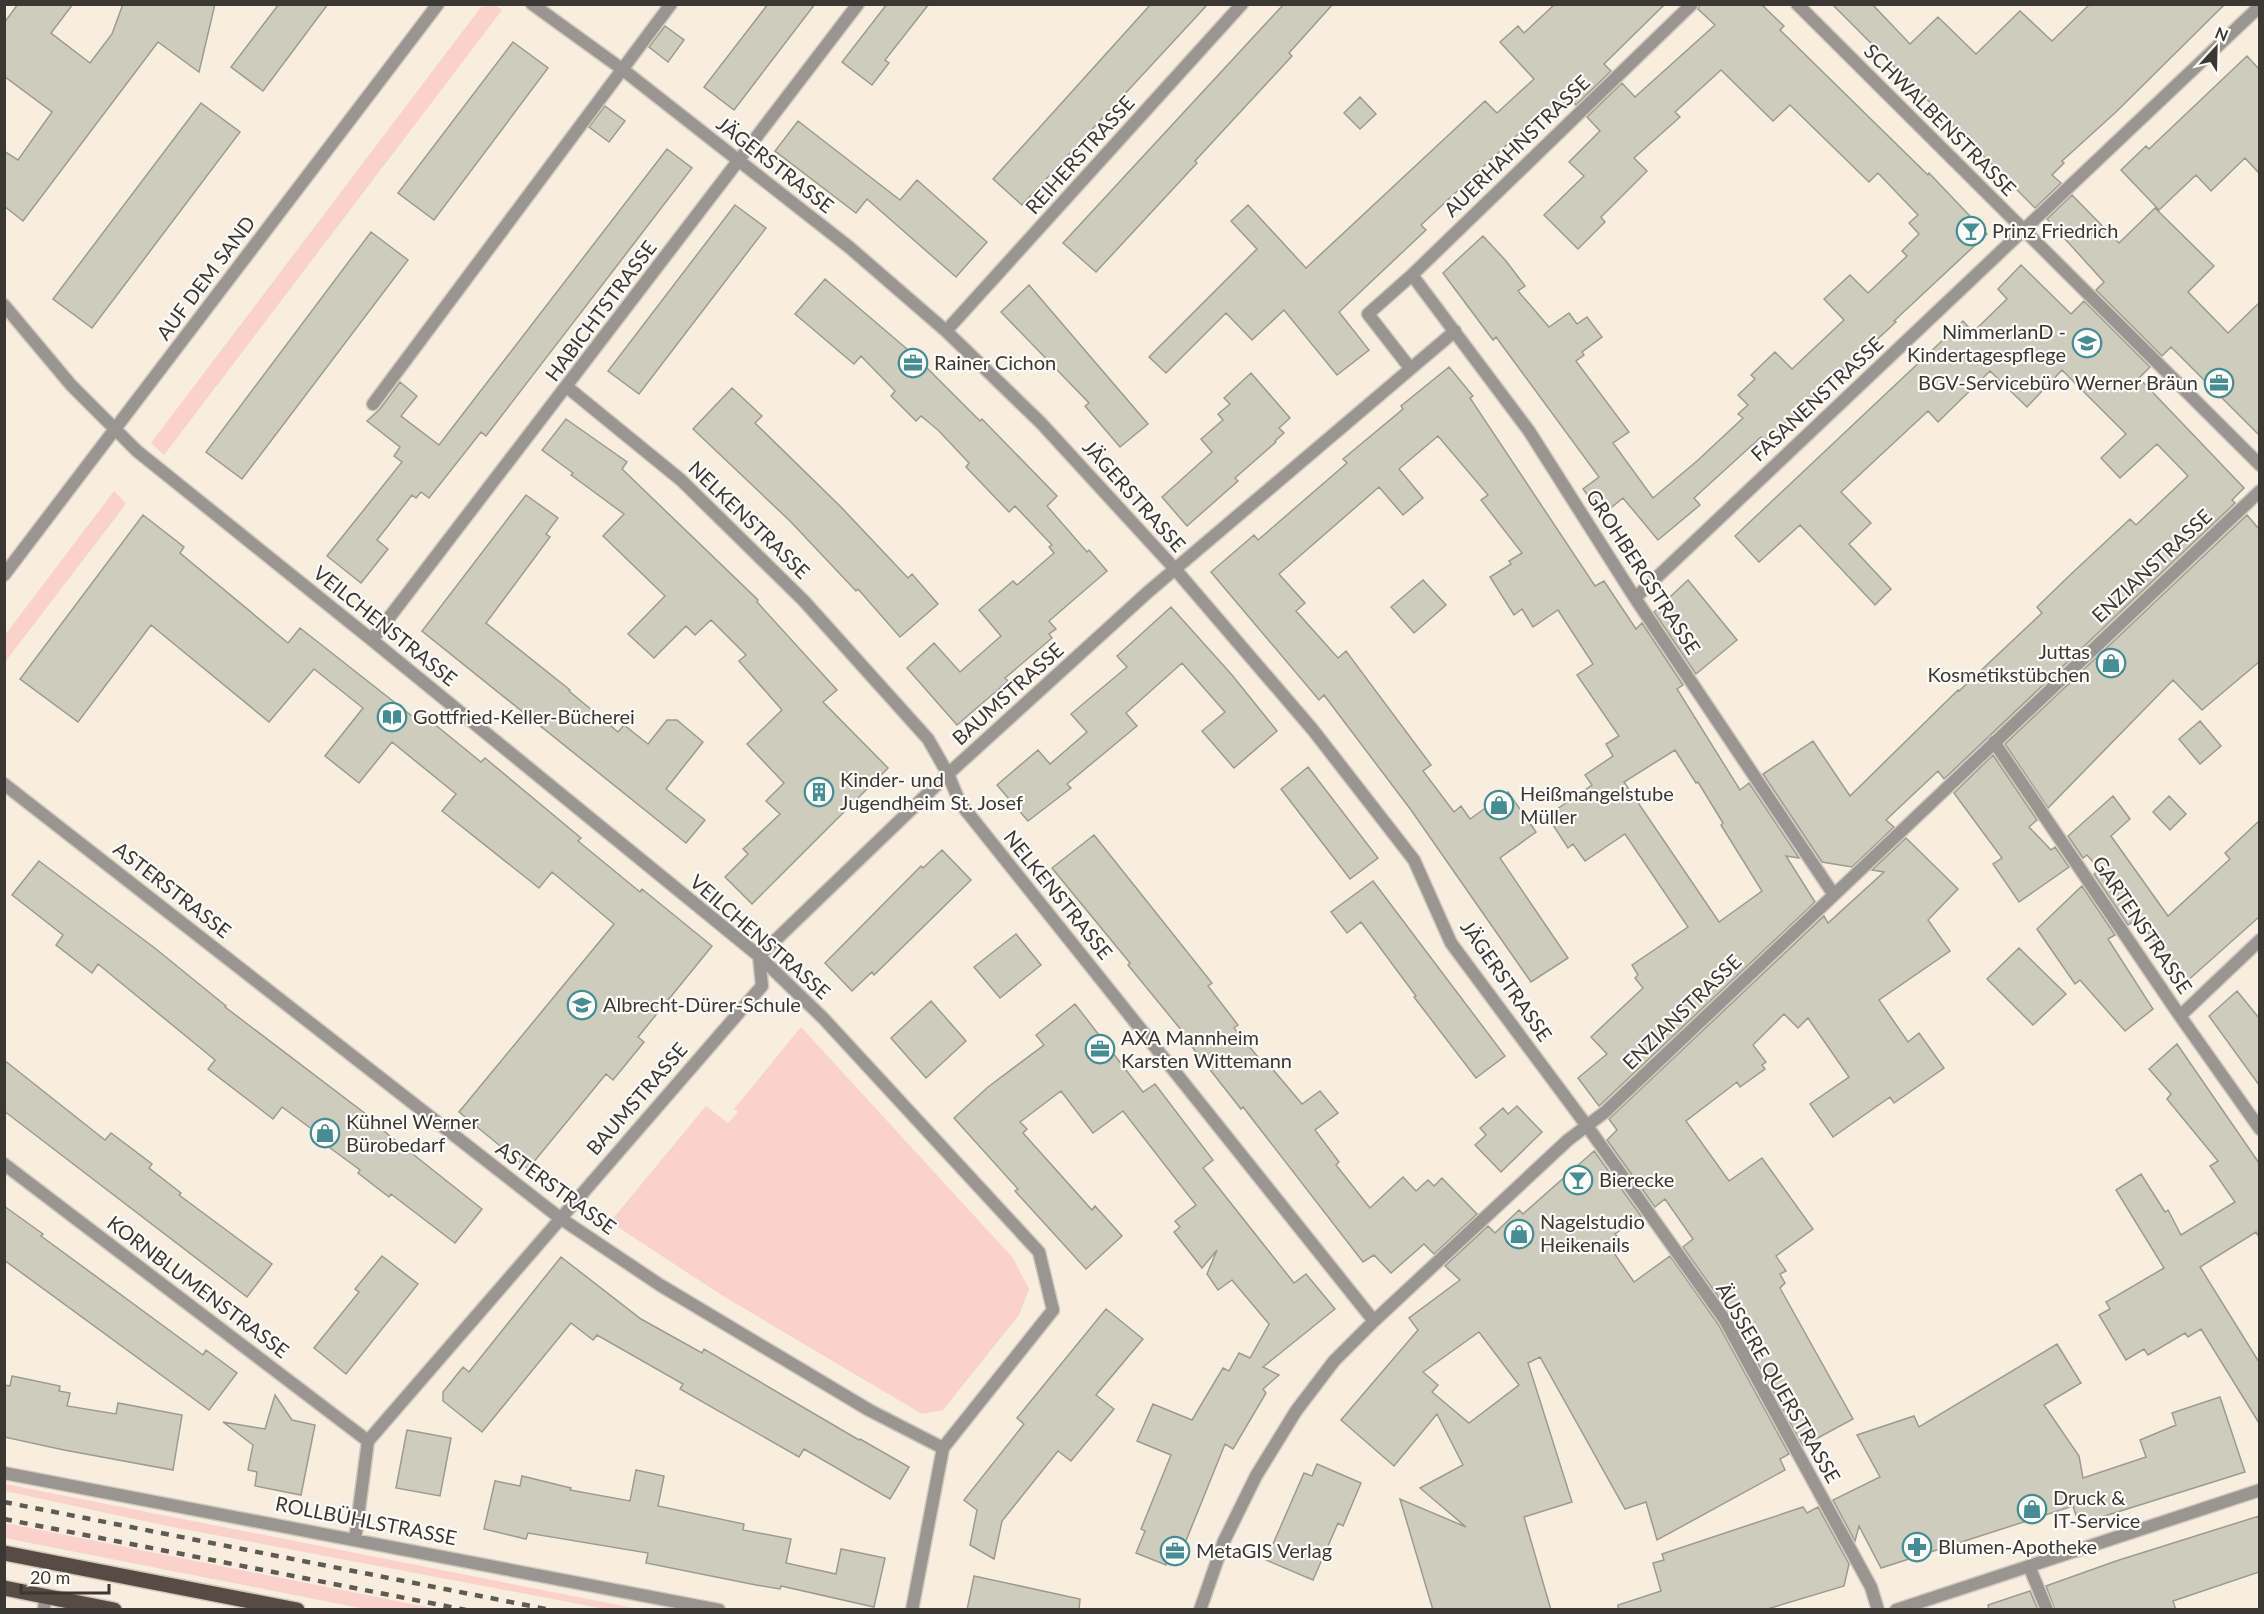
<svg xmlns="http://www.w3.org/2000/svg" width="2264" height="1614" viewBox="0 0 2264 1614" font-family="Lato,sans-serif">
  <rect width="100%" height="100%" fill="#f8eee0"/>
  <path fill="#fad1cc" d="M495 5 502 10 164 455 151 443 481 7Z
    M114 491 126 504 5 662V635Z
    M801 1027 1013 1258 1029 1289 1019 1315 943 1410 922 1414 723 1296 610 1222 706 1106 728 1123 738 1112 734 1109Z
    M5 1484 639 1609H605L167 1526 5 1491Z
    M5 1523 437 1609H365L5 1538Z"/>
  <path fill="#cecdbd" stroke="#9c9b8c" stroke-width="1.5" fill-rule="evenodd" d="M18 4H73L51 33 90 63 112 34 123 4H215L199 72 158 42 23 221 4 206V151L18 160 52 112 4 76V23Z
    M279 4H328L263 91 231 67Z
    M768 4H815L734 110 704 87Z
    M887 4H929L885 60 889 63 872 85 842 62Z
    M1151 4H1208L1022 205 993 179Z
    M1284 4H1333L1289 53 1292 56 1195 161 1197 163 1096 272 1063 243Z
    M1555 4H1665L1604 64 1611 71 1576 105 1570 97 1549 116 1544 110 1421 225 1426 230 1339 312 1369 350 1337 375 1284 310 1252 340 1226 313 1166 373 1149 357 1257 249 1231 221 1248 205 1306 268 1485 101 1497 113 1534 79 1500 42 1518 26 1524 33Z
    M1700 4H1761L1784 26 1780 30 1928 175 1929 173 1987 234 1894 321 1896 322 1845 369 1843 368 1765 442 1761 437 1694 498 1700 505 1658 540 1623 498 1602 515 1583 489 1599 477 1496 337 1493 340 1443 273 1483 236 1506 261 1525 286 1518 291 1549 327 1569 313 1577 324 1587 317 1602 337 1582 352 1584 355 1576 361 1629 432 1613 443 1653 498 1697 461 1743 418 1738 414 1748 405 1738 395 1755 379 1751 375 1775 352 1792 369 1844 320 1824 299 1850 275 1868 293 1907 256 1902 251 1919 234 1909 223 1918 215 1878 173 1869 182 1790 105 1773 121 1721 70 1675 112 1680 117 1634 158 1647 171 1601 217 1605 222 1578 249 1544 215 1584 176 1569 162 1600 131 1587 117 1622 83 1635 97 1715 25 1698 9Z
    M1832 4H1872L1910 44 1938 17 1976 54 2020 11 2052 41 2090 4H2225L2116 112 2062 161 2064 163 2052 175 2061 183 2035 208Z
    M665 26 684 40 668 62 649 47Z
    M513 42 548 68 434 220 398 193Z
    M2247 56 2259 69V173L2245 158 2211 191 2196 175 2159 210 2121 170 2146 146 2149 149Z
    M1360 97 1376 114 1360 129 1344 113Z
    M201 103 240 132 92 328 53 299Z
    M605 106 625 121 609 142 589 127Z
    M798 121 900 200 917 180 987 242 956 277 867 199 856 213 775 151Z
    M667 149 692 168 486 436 481 432 429 498 421 492 416 498 412 495 377 540 388 549 361 583 327 556 402 462 394 456 400 447 367 421 380 409 400 382 417 396 401 416 439 445Z
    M2072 195 2119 243 2155 208 2214 266 2188 292 2228 333 2259 303V435L2171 347 2162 356 2096 290 2104 282 2047 219Z
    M735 205 766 228 639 394 608 371Z
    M371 232 408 260 242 479 206 452Z
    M2021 265 2071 314 2084 301 2150 367 2139 378 2244 488 2232 500 2235 503 1944 779 1938 771 1886 820 1894 827 1852 867 1822 862 1763 774 1813 741 1850 796 1958 690 1959 691 2042 613 2037 607 2069 576 2130 519 2136 525 2188 476 2157 444 2120 478 2101 458 2126 434 2062 370 2027 407 1990 371 1938 422 1928 411 1841 492 1871 523 1849 544 1891 589 1875 605 1800 525 1759 562 1735 536 1963 321 1973 332 2007 299 1998 289Z
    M825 279 914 355 980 421 982 419 1057 496 1047 506 1087 552 1089 550 1107 571 1049 621 1056 629 1049 634 1052 638 1005 678 1008 681 957 725 907 668 934 643 960 672 1001 636 979 610 1013 581 1017 585 1054 553 1049 547 1052 545 1015 506 1009 512 966 467 969 463 938 430 921 416 916 421 891 396 895 391 861 356 854 364 795 314Z
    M1029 285 1148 424 1120 447 1085 406 1089 403 1001 312Z
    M1449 367 1473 396 1470 398 1595 586 1604 581 1636 629 1642 623 1683 685 1677 689 1740 790 1749 783 1799 858 1786 856 1815 902 1599 1106 1578 1078 1607 1054 1591 1037 1643 988 1635 978 1638 975 1632 965 1688 927 1625 834 1585 861 1573 844 1568 848 1547 816 1592 785 1585 775 1613 756 1606 744 1619 736 1577 675 1593 664 1558 610 1533 627 1522 609 1514 615 1490 577 1511 564 1509 561 1522 553 1481 500 1488 495 1438 436 1399 469 1423 498 1403 515 1379 487 1279 574 1305 603 1296 611 1338 658 1346 651 1431 765 1423 771 1454 812 1461 806 1470 819 1508 792 1536 832 1500 858 1568 958 1531 982 1411 810 1324 695 1319 700 1211 572 1254 535 1258 540 1347 463 1343 459 1403 409 1401 406ZM1675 750 1696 783 1698 782 1723 823 1721 825 1762 891 1719 922 1624 782Z
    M1251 373 1290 418 1279 428 1284 433 1275 441 1276 442 1235 478 1238 481 1187 526 1162 497 1212 452 1201 439 1223 420 1218 414 1230 404 1224 398Z
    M732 388 762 416 755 423 840 506 908 578 912 574 938 604 900 637 858 589 856 591 790 521 693 429Z
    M566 419 627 462 622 469 758 600 757 602 837 690 823 702 888 768 752 904 725 877 748 854 743 849 780 814 766 801 784 783 747 744 782 710 739 661 746 655 711 620 695 635 686 626 654 658 628 634 665 596 603 536 624 514 571 475 573 473 542 450Z
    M526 495 558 518 546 534 550 537 486 623 570 690 569 691 618 732 624 725 648 744 667 720H677L703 742 666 789 705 820 686 843 422 631Z
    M143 515 184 547 180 553 288 643 300 628 412 716 417 710 481 762 485 758 581 838 578 841 640 892 642 889 712 946 638 1037 644 1042 613 1080 606 1074 528 1169 459 1112 614 924 552 872 539 888 442 811 456 794 392 742 359 783 325 756 363 708 314 669 269 722 151 625 78 722 20 679Z
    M2247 515 2259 529V662L2202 710 2173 680 2048 808 2005 744Z
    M1423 580 1446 605 1414 633 1391 607Z
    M1688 580 1737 640 1696 674 1654 612Z
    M1171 607 1232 675 1277 731 1234 768 1202 731 1225 712 1182 663 1126 713 1137 726 1067 784 1071 788 1028 821 997 785 1038 750 1050 764 1087 732 1071 714 1127 667 1117 656Z
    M2200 721 2221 746 2200 764 2179 739Z
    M1993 755 2037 820 2029 827 2051 850 2055 847 2069 867 2019 902 1993 864 2002 858 1954 793Z
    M1308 767 1378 858 1350 879 1281 789Z
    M2113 796 2130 819 2111 836 2168 916 2230 859 2225 853 2259 821V917L2185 983 2138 919 2128 925 2094 874 2099 869 2087 855 2083 858 2068 836Z
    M2169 796 2186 814 2170 830 2153 812Z
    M1094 835 1212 983 1208 986 1238 1025 1234 1028 1267 1068 1270 1066 1302 1104 1320 1091 1338 1113 1315 1130 1339 1162 1336 1165 1370 1208 1403 1177 1416 1191 1428 1180 1434 1186 1442 1178 1477 1214 1434 1254 1424 1244 1391 1273 1374 1255 1363 1262 1243 1107 1241 1109 1189 1043 1191 1042 1128 965 1130 963 1052 868Z
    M1906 838 1958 889 1928 920 1950 951 1879 1000 1908 1042 1919 1033 1944 1068 1894 1103 1890 1097 1833 1137 1810 1104 1849 1077 1808 1018 1798 1028 1784 1014 1753 1045 1766 1062 1762 1065 1765 1069 1740 1087 1737 1082 1686 1121 1729 1181 1762 1158 1813 1229 1776 1256 1786 1271 1780 1274 1785 1283 1780 1288 1853 1419 1803 1446 1732 1316 1683 1247 1693 1239 1665 1199 1655 1207 1607 1140 1617 1130 1609 1119 1824 916 1828 923 1884 872 1872 870Z
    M942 850 971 880 874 975 872 972 852 991 825 963 921 866 923 868Z
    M39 861 156 949 226 1006 225 1007 371 1118 370 1120 482 1209 455 1243 391 1194 389 1197 358 1173 360 1170 322 1142 325 1139 282 1107 273 1119 208 1069 215 1060 98 964 92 973 56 945 63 935 12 895Z
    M1373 881 1505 1056 1476 1078 1414 997 1416 996 1361 922 1347 933 1331 912Z
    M2082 886 2115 935 2108 939 2153 1009 2125 1031 2080 980 2075 984 2037 929Z
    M1016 934 1041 965 1000 998 974 967Z
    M2019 948 2066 994 2033 1025 1987 979Z
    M2237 991 2259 1018V1085L2209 1016Z
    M931 1001 966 1041 926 1078 891 1038Z
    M1075 1004 1143 1092 1155 1084 1213 1160 1203 1168 1294 1283 1306 1274 1335 1309 1263 1367 1279 1375 1263 1389 1266 1393 1233 1449 1225 1444 1177 1563 1167 1559 1166 1565 1136 1553 1145 1531 1141 1529 1171 1455 1137 1441 1153 1404 1192 1420 1223 1368 1229 1371 1239 1353 1250 1358 1269 1324 1232 1280 1218 1290 1207 1274 1217 1250 1202 1268 1174 1232 1180 1227 1175 1221 1196 1205 1123 1111 1093 1133 1061 1091 1020 1122 1027 1129 1023 1133 1092 1210 1095 1206 1122 1236 1086 1269 1015 1191 1018 1189 954 1118 988 1087 1044 1045 1036 1035Z
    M2177 1044 2259 1163V1237L2256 1232 2200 1267 2259 1362V1423L2201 1329 2188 1337 2185 1333 2148 1355 2144 1349 2126 1360 2099 1315 2110 1309 2106 1302 2164 1268 2116 1190 2141 1174 2165 1212 2168 1210 2181 1235 2235 1202 2210 1166 2218 1161 2167 1099 2171 1094 2149 1069Z
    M4 1060 105 1140 111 1133 152 1164 149 1168 181 1193 179 1195 272 1264 247 1297 4 1111Z
    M1517 1106 1542 1132 1501 1172 1475 1145 1486 1135 1480 1128 1503 1108 1508 1114Z
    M1594 1151 1641 1216 1615 1234 1617 1236 1607 1243 1634 1282 1670 1256 1718 1324 1789 1454 1780 1459 1785 1470 1657 1540 1646 1502 1625 1509 1540 1357 1528 1363 1572 1502 1524 1517 1551 1610H1433L1400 1499 1466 1527 1420 1488 1463 1465 1437 1414 1394 1466 1341 1420 1418 1330 1409 1318 1460 1280 1445 1266 1488 1226 1495 1233 1519 1210 1523 1214ZM1479 1332 1519 1385 1469 1423 1432 1392 1438 1385 1423 1372Z
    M4 1206 43 1234 41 1236 203 1355 206 1350 237 1373 209 1410 4 1260Z
    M382 1256 418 1284 346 1374 314 1348 359 1292 355 1289Z
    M561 1257 641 1319 702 1353 704 1349 859 1440 860 1439 909 1467 890 1499 804 1449 799 1457 680 1389 683 1384 597 1335 593 1340 571 1323 482 1432 443 1401V1392L463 1367 469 1372Z
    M1106 1309 1143 1339 1096 1395 1114 1409 1071 1461 1058 1451 1002 1521 994 1559 970 1545 977 1510 964 1500 1024 1424 1017 1418Z
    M2057 1344 2081 1383 2044 1405 2079 1456 2083 1478 2146 1457 2140 1440 2176 1425 2172 1413 2220 1397 2245 1472 2079 1524 2073 1506 1881 1568 1859 1526 1855 1541 1833 1500 1880 1477 1857 1435 1914 1416 1919 1427Z
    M12 1376 60 1386 59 1391 70 1393 67 1406 116 1414 118 1403 182 1415 173 1470 64 1450 4 1437V1385L10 1386Z
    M275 1395 292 1420 315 1425 301 1495 255 1486 257 1472 248 1470 253 1445 223 1422 265 1429Z
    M407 1430 451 1438 440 1496 396 1488Z
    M1317 1464 1361 1483 1343 1526 1338 1523 1313 1580 1266 1560 1304 1473 1312 1476Z
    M636 1470 664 1476 658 1506 744 1524 743 1530 791 1539 786 1563 836 1574 841 1549 885 1558 874 1607 781 1586 780 1589 756 1585 646 1563 648 1553 528 1533 526 1539 484 1529 495 1481 520 1486 522 1476 571 1488 570 1490 630 1501Z
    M1803 1507 1807 1513 1818 1507 1849 1564 1844 1586 1764 1610H1618V1605L1661 1591 1653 1563 1664 1560 1662 1554Z
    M2259 1516V1572L2173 1601 2176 1610H2055L2046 1586 2116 1561Z
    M974 1576 1080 1599 1079 1610H967Z
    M2030 1591 2038 1610H1989L1988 1605Z"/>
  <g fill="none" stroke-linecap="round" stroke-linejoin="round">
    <g stroke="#d2c9bd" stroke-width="15">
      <path id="service" d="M373 404 671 4
        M2029 1566 2047 1610"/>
    </g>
    <g stroke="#d2c9bd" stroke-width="15">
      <path id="minor" d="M532 4 622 69 849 247 946 331 1041 423 1175 569 1313 730 1414 860 1451 943 1587 1126 1725 1320 1871 1587 1878 1610
        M1797 4 2260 465
        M1412 275 1529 431 1635 598 1834 895
        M4 305 71 385 137 451 372 640 759 956 823 1018 1039 1252 1053 1310 943 1448 912 1610
        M946 331 1242 4
        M1410 368 1368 314 1412 275 1692 4
        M567 387 681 480 804 601 928 739 948 774 960 803 1374 1321
        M1635 598 2260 6
        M372 640 858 4
        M1994 742 2180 1016 2260 1129
        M4 784 560 1218 660 1285 869 1410 943 1448
        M2180 1016 2260 940
        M4 1164 368 1441
        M4 1473 719 1610
        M355 1540 368 1441 762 986 759 956 948 774 1148 592 1455 331
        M44 1610 45 1596
        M1200 1610 1224 1541 1256 1476 1296 1411 1334 1361 1374 1321 1568 1140 1605 1112 2260 491"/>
    </g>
    <g stroke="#d2c9bd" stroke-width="15">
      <path id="tertiary" d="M4 575 438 4
        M1896 1610 2260 1490"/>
    </g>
    <g stroke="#d2c9bd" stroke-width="18">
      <path id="primary" d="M4 1553 297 1610
        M4 1588 114 1610"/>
    </g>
    <use href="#service" stroke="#9b9591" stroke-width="12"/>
    <use href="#minor" stroke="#9b9591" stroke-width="12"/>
    <use href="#tertiary" stroke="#9b9591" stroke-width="12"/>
    <use href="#primary" stroke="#574c45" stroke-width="15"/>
    <path stroke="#5f5a53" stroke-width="4.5" stroke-dasharray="8 8" stroke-linecap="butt" d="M4 1502 551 1610
      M4 1519 466 1610"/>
  </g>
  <defs>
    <g id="bar-ring" transform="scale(1.5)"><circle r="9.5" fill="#fffdfa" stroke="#458d92" stroke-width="1.5"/><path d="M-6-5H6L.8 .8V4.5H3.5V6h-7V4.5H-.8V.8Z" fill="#458d92"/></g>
    <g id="school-ring" transform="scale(1.5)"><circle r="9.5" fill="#fffdfa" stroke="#458d92" stroke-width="1.5"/><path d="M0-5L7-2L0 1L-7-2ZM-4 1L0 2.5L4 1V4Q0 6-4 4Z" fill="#458d92"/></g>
    <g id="office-ring" transform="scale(1.5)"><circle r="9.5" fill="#fffdfa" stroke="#458d92" stroke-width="1.5"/><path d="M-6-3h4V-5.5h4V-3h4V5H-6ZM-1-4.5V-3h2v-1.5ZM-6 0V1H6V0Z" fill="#458d92"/></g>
    <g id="shop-ring" transform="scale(1.5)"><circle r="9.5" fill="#fffdfa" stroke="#458d92" stroke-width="1.5"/><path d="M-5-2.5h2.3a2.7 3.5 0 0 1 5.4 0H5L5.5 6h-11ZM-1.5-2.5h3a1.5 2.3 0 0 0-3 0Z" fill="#458d92"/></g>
    <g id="library-ring" transform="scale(1.5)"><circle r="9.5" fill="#fffdfa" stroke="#458d92" stroke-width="1.5"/><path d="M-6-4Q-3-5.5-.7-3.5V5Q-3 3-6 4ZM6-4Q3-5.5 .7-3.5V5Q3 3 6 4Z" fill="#458d92"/></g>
    <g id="building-ring" transform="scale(1.5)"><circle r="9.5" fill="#fffdfa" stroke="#458d92" stroke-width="1.5"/><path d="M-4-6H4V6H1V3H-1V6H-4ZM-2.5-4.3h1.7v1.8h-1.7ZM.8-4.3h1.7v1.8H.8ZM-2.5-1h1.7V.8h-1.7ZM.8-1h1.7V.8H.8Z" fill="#458d92"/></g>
    <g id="pharmacy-ring" transform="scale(1.5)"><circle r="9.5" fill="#fffdfa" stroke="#458d92" stroke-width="1.5"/><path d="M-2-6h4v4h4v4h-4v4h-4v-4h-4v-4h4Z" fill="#458d92"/></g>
  </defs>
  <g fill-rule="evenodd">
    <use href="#bar-ring" x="1971" y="231"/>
    <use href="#school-ring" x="2087" y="343"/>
    <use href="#office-ring" x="913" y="363"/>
    <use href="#office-ring" x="2219" y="383"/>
    <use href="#shop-ring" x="2111" y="663"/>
    <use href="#library-ring" x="392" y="717"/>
    <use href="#building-ring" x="819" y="792"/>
    <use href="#shop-ring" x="1499" y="805"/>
    <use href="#school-ring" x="582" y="1005"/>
    <use href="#office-ring" x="1100" y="1049"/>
    <use href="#shop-ring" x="325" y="1133"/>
    <use href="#bar-ring" x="1578" y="1180"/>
    <use href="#shop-ring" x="1519" y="1234"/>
    <use href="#shop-ring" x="2032" y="1509"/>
    <use href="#pharmacy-ring" x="1917" y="1547"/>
    <use href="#office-ring" x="1175" y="1551"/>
  </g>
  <g text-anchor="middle" stroke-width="4.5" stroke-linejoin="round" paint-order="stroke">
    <g font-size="20" fill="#3b3732" stroke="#fffdfa">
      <text transform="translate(1940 120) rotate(45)" y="7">SCHWALBENSTRASSE</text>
      <text transform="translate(1517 146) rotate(-44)" y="7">AUERHAHNSTRASSE</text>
      <text transform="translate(1080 155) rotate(-48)" y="7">REIHERSTRASSE</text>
      <text transform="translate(775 165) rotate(38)" y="7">JÄGERSTRASSE</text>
      <text transform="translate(206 278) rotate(-53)" y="7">AUF DEM SAND</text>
      <text transform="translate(601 311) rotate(-53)" y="7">HABICHTSTRASSE</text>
      <text transform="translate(1817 399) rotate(-43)" y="7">FASANENSTRASSE</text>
      <text transform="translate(1134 496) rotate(48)" y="7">JÄGERSTRASSE</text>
      <text transform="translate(749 520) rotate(44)" y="7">NELKENSTRASSE</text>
      <text transform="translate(2152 566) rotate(-43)" y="7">ENZIANSTRASSE</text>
      <text transform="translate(1643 572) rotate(57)" y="7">GROHBERGSTRASSE</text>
      <text transform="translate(385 626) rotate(39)" y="7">VEILCHENSTRASSE</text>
      <text transform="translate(1008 694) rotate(-42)" y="7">BAUMSTRASSE</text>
      <text transform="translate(172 890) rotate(38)" y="7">ASTERSTRASSE</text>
      <text transform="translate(1058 895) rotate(51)" y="7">NELKENSTRASSE</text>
      <text transform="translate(2142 925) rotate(56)" y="7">GARTENSTRASSE</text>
      <text transform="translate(760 937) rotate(41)" y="7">VEILCHENSTRASSE</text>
      <text transform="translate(1506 981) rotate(55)" y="7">JÄGERSTRASSE</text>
      <text transform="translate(1682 1012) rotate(-44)" y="7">ENZIANSTRASSE</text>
      <text transform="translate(637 1099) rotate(-49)" y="7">BAUMSTRASSE</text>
      <text transform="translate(556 1188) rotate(36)" y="7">ASTERSTRASSE</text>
      <text transform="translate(198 1287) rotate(37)" y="7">KORNBLUMENSTRASSE</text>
      <text transform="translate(1778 1383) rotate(60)" y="7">ÄUSSERE QUERSTRASSE</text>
      <text transform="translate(366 1521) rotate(11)" y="7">ROLLBÜHLSTRASSE</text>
    </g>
    <g font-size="20" fill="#3b3732" stroke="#fffdfa" text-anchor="start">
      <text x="1992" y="238">Prinz Friedrich</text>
      <text x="2066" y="339" text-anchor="end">NimmerlanD -<tspan x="2066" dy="23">Kindertagespflege</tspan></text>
      <text x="934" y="370">Rainer Cichon</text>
      <text x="2198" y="390" text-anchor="end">BGV-Servicebüro Werner Bräun</text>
      <text x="2090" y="659" text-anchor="end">Juttas<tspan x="2090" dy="23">Kosmetikstübchen</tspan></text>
      <text x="413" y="724">Gottfried-Keller-Bücherei</text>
      <text x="840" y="787">Kinder- und<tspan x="840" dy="23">Jugendheim St. Josef</tspan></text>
      <text x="1520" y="801">Heißmangelstube<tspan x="1520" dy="23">Müller</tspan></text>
      <text x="603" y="1012">Albrecht-Dürer-Schule</text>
      <text x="1121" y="1045">AXA Mannheim<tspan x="1121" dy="23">Karsten Wittemann</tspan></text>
      <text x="346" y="1129">Kühnel Werner<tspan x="346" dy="23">Bürobedarf</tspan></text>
      <text x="1599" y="1187">Bierecke</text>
      <text x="1540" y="1229">Nagelstudio<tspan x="1540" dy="23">Heikenails</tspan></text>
      <text x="2053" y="1505">Druck &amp;<tspan x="2053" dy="23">IT-Service</tspan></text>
      <text x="1938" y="1554">Blumen-Apotheke</text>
      <text x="1196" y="1558">MetaGIS Verlag</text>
    </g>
  </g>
  <rect width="2264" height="1614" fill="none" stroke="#3b3732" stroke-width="12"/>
  <g transform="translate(2216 48) rotate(22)" stroke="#fffdfa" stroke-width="4.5" paint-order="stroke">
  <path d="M0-4.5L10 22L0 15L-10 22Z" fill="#3b3732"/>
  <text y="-9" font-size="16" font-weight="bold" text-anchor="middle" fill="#3b3732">N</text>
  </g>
  <path d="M21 1584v9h88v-9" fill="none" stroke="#3b3732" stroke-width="3"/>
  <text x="30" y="1584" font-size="18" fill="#3b3732" stroke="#fffdfa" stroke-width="4.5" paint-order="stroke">20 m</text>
</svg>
